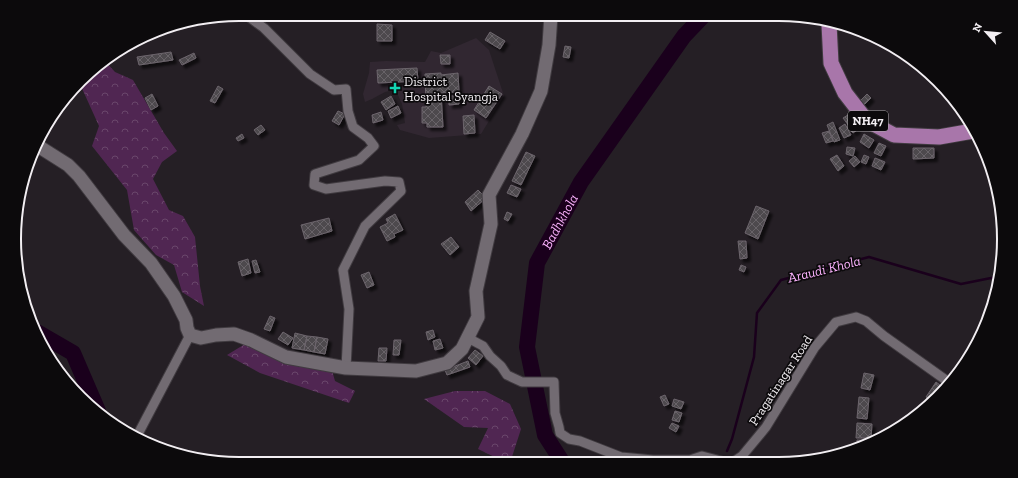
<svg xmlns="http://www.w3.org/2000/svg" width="1018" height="478" viewBox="0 0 1018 478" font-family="'Zilla Slab',serif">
  <defs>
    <pattern id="forest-crowns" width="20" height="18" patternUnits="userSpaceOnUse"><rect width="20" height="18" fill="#502652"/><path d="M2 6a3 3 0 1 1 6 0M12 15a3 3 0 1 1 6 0" fill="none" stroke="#6a466b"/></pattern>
    <pattern id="building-cross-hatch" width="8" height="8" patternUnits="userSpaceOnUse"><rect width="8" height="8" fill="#4e484e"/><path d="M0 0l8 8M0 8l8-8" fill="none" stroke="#686368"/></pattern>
    <filter id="shadow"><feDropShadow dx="3.5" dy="3.5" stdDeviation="1" flood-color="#0009"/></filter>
  </defs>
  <rect width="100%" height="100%" fill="#251f25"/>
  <path fill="#312731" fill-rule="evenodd" d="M476 38 489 50 504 96 481 134 429 138 400 130 397 125 405 123 402 104 397 93 394 90 385 92 372 99 365 102 363 94 369 73 370 62 386 61 425 62 431 51 441 53ZM417 68 418 81 377 70H378ZM458 73 459 92 441 93 442 127H427V123H422V108L426 107 441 75ZM489 87 502 95 486 118 474 111ZM473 115 475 133H464L463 116Z"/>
  <path fill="url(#forest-crowns)" d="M104 60 115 72 133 80 164 133 177 151 162 162 153 179 169 210 183 216 195 237 200 286 204 306 182 292 174 265 156 255 134 230 127 190 92 146 99 126 80 84Z
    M245 344 331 367 335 381 355 391 349 403 260 373 227 355Z
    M455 391H485L510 404 521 429 510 463H507L478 449 488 428 464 427 424 399Z"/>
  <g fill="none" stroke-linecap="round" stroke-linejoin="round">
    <path stroke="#1a001c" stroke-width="2.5" d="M727 451 732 439 754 357 757 313 781 280 869 257 961 284 996 277"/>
    <g stroke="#1a001c" stroke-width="16">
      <path d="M35 331 73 353 98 411"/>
      <path id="s1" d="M563 463 545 435 527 347 537 263 581 182 684 36 705 14"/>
    </g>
  </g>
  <path fill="url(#building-cross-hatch)" stroke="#6c656c" filter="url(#shadow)" d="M377 24 392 25V41H377Z
    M490 32 505 41 500 49 485 40Z
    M565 46 571 47 569 58 563 57Z
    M171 52 173 60 139 65 137 57Z
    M194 53 196 58 182 65 179 60Z
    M440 55H450V64H441Z
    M417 68 418 81 378 83 377 70Z
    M441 73V75L458 73 459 92 441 93 443 127H427V123H422V107H426L425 74Z
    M218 86 223 89 215 103 210 101Z
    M489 86 502 94 486 118 474 110Z
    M152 94 158 106 151 110 145 98Z
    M867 94 871 98 863 106 859 102Z
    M391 96 395 104 386 110 381 102Z
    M449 96H458L459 104 449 105Z
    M398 106 401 113 391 118 388 111Z
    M338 111 345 114 339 125 332 121Z
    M381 112 383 120 373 123 372 115Z
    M474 115 475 133 464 134 463 116Z
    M848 115 853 122 849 126 843 118Z
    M833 122 840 140 834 142 827 125Z
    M845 124 851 135 844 138 839 128Z
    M854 124 858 129 853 133 849 128Z
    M261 125 265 130 258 135 254 130Z
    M829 131 833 141 826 143 822 133Z
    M242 134 244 138 238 141 236 138Z
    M864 134 874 140 869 148 860 142Z
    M879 143 886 146 881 156 874 153Z
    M847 147 855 148 853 156 846 154Z
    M913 148H934V158L913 159Z
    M526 152 535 156 521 185 512 181Z
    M837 155 844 166 838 171 830 159Z
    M864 155 869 157 866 164 861 162Z
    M855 156 860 162 854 167 849 161Z
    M875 158 885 162 881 170 872 166Z
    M511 185 521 189 517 197 507 193Z
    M478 190 486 198 471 211 465 202Z
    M756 206 769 211 758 239 745 233Z
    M507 212 512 214 508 221 504 219Z
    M395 214 403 230 394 234 395 237 387 241 380 227 388 223 386 219Z
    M329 218 332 231 305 239 301 225Z
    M451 237 459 247 450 255 441 244Z
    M738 241H746L747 258 740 259Z
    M248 259 251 273 242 276 238 262Z
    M256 260 260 272 255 273 252 261Z
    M741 265 746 267 744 272 739 270Z
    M369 272 374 285 367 288 361 275Z
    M270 316 275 318 270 331 264 329Z
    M433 330 435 337 428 340 426 332Z
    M283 332 293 338 288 345 278 339Z
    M295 333 307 336 304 350 292 348Z
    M307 336 317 337 314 352 304 350Z
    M317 337 328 339 325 354 314 352Z
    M440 339 443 348 435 350 433 341Z
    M394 340H401L399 355H393Z
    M379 348H387L386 361H378Z
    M475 350 483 356 476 365 468 358Z
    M468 361 470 367 447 375 445 370Z
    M864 373 874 375 870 390 861 388Z
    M936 382 944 388 932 401 926 397Z
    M665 395 669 404 664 406 660 397Z
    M859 397 869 398 867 419 857 418Z
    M674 399 684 402 681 409 672 406Z
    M675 411 682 413 679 422 672 420Z
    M672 423 679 426 676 432 669 428Z
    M857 423 872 424 871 438H856Z
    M857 440 874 441 865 447 857 449Z"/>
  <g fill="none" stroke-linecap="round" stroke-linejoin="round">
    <g stroke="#403b40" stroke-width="11">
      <path id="minor" d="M245 14 264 28 310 74 334 90 346 89 348 111 353 127 368 138 374 146 359 160 315 174 314 185 326 189 385 181 399 182 401 191 365 226 343 270 349 309 346 368
        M468 338 483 346 490 356 501 366 507 375 522 382H554L555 413 559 427 560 433 569 439 580 441 621 457 653 460H690L702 456 725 462
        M137 436 190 335
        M733 462 742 456 766 427 815 347 836 322 856 317 866 321 884 336 950 383"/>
    </g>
    <g stroke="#403b40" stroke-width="15">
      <path id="secondary" d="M38 146 68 165 79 176 124 235 151 263 174 296 186 320 187 328 190 335 201 338 216 335 234 334 251 340 286 357 346 368 416 371 447 363 462 349 478 317 476 291 491 224 489 195 522 134 541 91 549 45 551 14"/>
    </g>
    <g stroke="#403b40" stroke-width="17">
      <path id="trunk" d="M829 24 831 63 845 93 866 120 894 135 939 137 973 131"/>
    </g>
    <use href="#minor" stroke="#726b72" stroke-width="9"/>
    <use href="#secondary" stroke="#726b72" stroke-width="13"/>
    <use href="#trunk" stroke="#a876aa" stroke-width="15"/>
  </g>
  <path fill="#13d5b3" stroke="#0c0a0c" stroke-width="1.5" d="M393 82h4v4h4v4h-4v4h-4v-4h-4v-4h4z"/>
  <g text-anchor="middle" stroke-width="3.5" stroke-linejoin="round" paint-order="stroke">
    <rect fill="#0c0a0c" stroke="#adaaad" stroke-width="1" x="848" y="111" width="40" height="20" rx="3"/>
    <g font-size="12" font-weight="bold" fill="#f2eef2">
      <text x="868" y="125">NH47</text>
    </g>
    <g font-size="13" fill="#f2eef2" stroke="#0c0a0c" text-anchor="start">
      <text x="404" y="86">District<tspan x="404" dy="15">Hospital Syangja</tspan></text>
    </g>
    <g font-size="13" fill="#f2eef2" stroke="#0c0a0c">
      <text transform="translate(780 380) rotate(-57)" y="5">Pragatinagar Road</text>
    </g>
    <g font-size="14" font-style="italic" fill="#fdb3ff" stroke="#0c0a0c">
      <text dy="5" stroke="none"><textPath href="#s1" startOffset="255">Badhkhola</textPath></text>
      <text transform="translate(824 269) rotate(-14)" y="5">Araudi Khola</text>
    </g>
  </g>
  <path d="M0 0H1018V478H0ZM239 21H779A218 218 0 0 1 997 239V239A218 218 0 0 1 779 457H239A218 218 0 0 1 21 239V239A218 218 0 0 1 239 21Z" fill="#0c0a0c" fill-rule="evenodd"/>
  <path fill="none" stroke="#f2eef2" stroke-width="2" d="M239 21H779A218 218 0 0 1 997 239V239A218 218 0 0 1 779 457H239A218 218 0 0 1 21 239V239A218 218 0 0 1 239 21Z"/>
  <g transform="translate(986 32) rotate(297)" stroke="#0c0a0c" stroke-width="3" paint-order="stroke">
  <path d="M0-3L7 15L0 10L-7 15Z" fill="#f2eef2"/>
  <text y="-6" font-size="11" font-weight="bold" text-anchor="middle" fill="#f2eef2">N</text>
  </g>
</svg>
